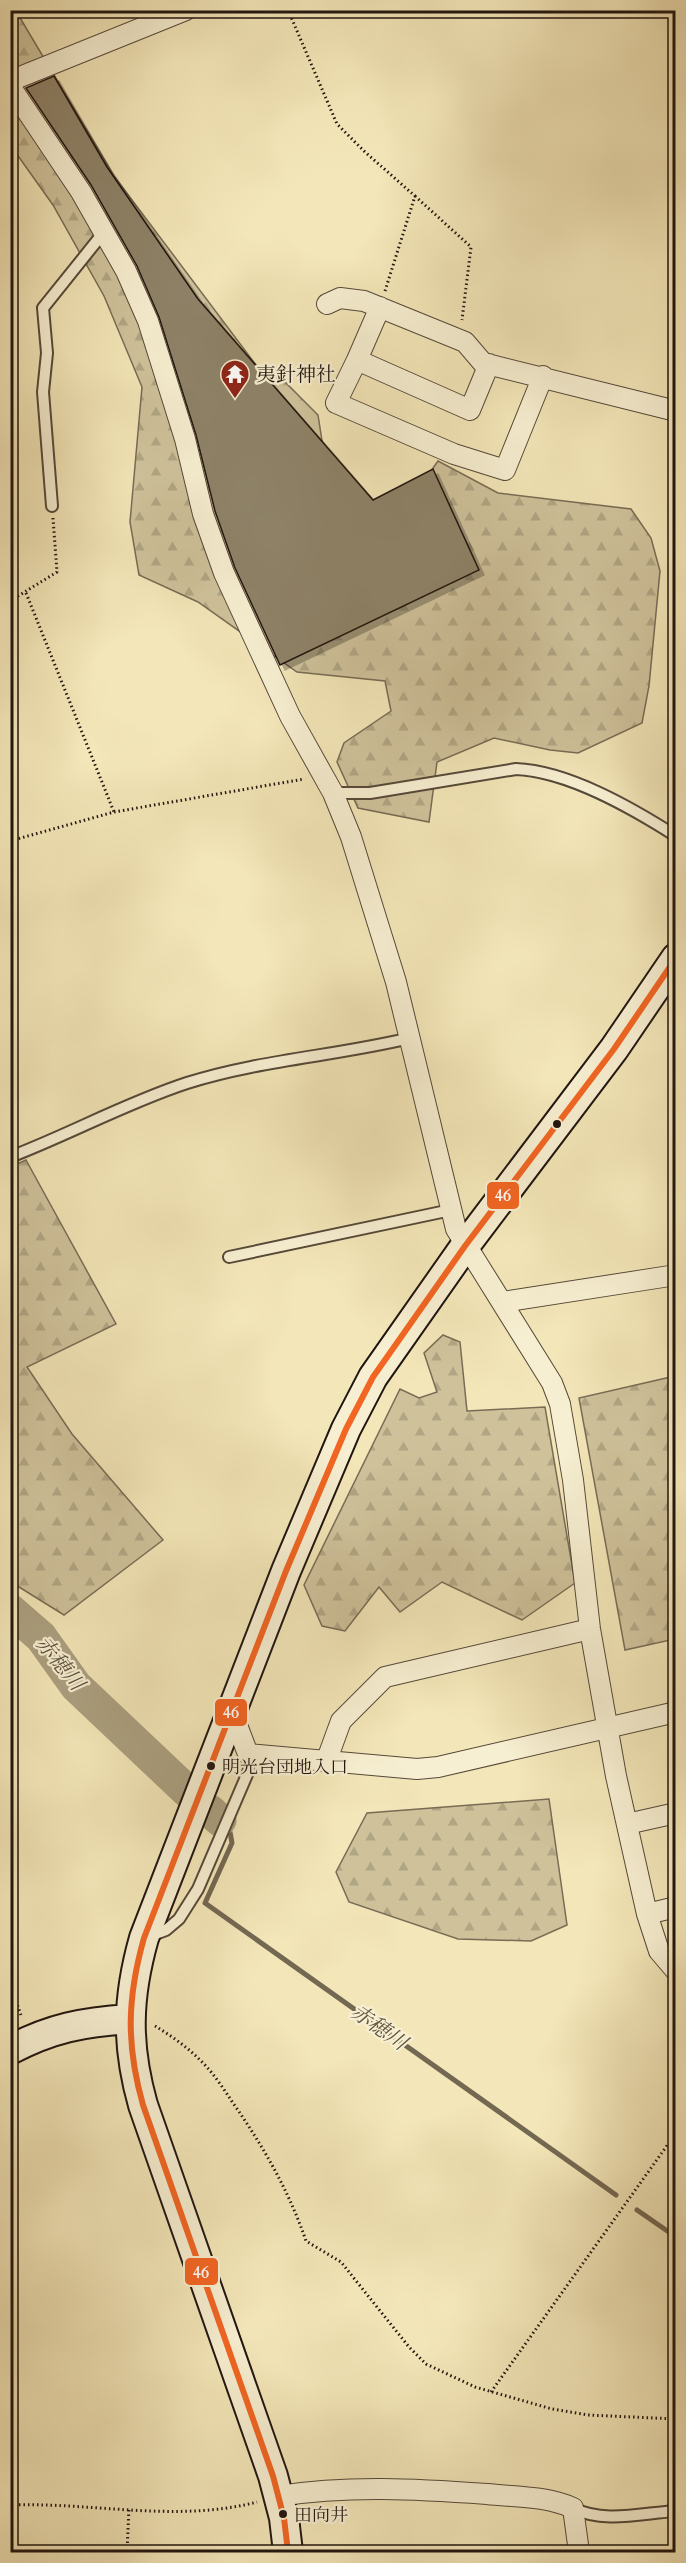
<svg xmlns="http://www.w3.org/2000/svg" width="686" height="2563" viewBox="0 0 686 2563" font-family="Cardo,'Noto Serif JP',serif">
  <defs>
    <pattern id="forest-firs" width="22" height="20" patternUnits="userSpaceOnUse" patternTransform="scale(1.5)"><rect width="22" height="20" fill="#cfc29b"/><path d="M5 1l3.5 6h-7zM16 11l3.5 6h-7z" fill="#b1a684"/></pattern>
    <filter id="shadow"><feDropShadow dx="5" dy="5" stdDeviation="0" flood-color="#0004"/></filter>
  </defs>
  <rect width="100%" height="100%" fill="#f3e6b8"/>
  <filter id="stains"><feTurbulence type="fractalNoise" baseFrequency=".00333" numOctaves="4"/><feColorMatrix values="0 0 0 0 .2 0 0 0 0 .09 0 0 0 0 .02 0 0 0 .5 -.17"/></filter>
  <radialGradient id="worn" r=".72"><stop offset=".6" stop-color="#630" stop-opacity="0"/><stop offset="1" stop-color="#630" stop-opacity=".3"/></radialGradient>
  <path fill="url(#forest-firs)" stroke="#786c55" stroke-width="1.5" d="M10 11H16L114 176 259 369 282 379 318 415 328 479 374 512 409 502 438 461 498 493 631 509 651 538 660 571 649 686 642 723 578 753 550 750 494 738 437 762 429 822 358 808 337 762 344 743 391 711 385 681 297 672 198 602 139 575 130 522 142 387 104 296 53 205 11 146Z
    M26 1160 116 1324 27 1367 72 1434 163 1540 64 1615 11 1582 10 1167Z
    M443 1335 460 1342 467 1411 545 1407 575 1583 522 1620 442 1582 400 1612 379 1587 345 1631 322 1626 304 1585 400 1389 419 1398 437 1392 424 1353Z
    M675 1376V1639L625 1650 579 1398Z
    M549 1799 567 1925 531 1941 458 1939 349 1902 336 1872 367 1813Z"/>
  <g fill="none" stroke-linecap="round" stroke-linejoin="round">
    <path stroke="#736852" stroke-width="5" d="M230 1832 232 1843 205 1903 616 2195
      M637 2210 676 2237"/>
    <path stroke="#ab9f7f" stroke-width="33" d="M10 1610 41 1637 76 1686 187 1791
      M210 1811 220 1820"/>
  </g>
  <path fill="#8e8267" stroke="#20150f" stroke-width="1.5" filter="url(#shadow)" d="M54 76 107 167 198 299 373 500 433 469 479 570 280 665 235 568 215 511 196 435 159 317 137 266 91 185 26 88Z"/>
  <g fill="none" stroke-linecap="round" stroke-linejoin="round">
    <g stroke="#554939" stroke-width="14">
      <path id="lane" d="M52 506 43 392 47 353 43 308 104 232
        M333 793H370L516 769C568 771 632 808 676 836
        M10 1157C70 1134 126 1103 187 1083 259 1060 336 1056 410 1038
        M229 1257 451 1210
        M150 1936 166 1930 179 1919 198 1889 249 1770 248 1754
        M573 2508C604 2524 642 2513 676 2511"/>
    </g>
    <g stroke="#554939" stroke-width="22">
      <path id="street" d="M10 81 186 10
        M10 86 81 192 126 271 148 321 185 439 203 514 224 573 290 716 333 793 351 837 396 982 456 1229 552 1383 560 1404 573 1480 590 1629 616 1776 647 1914 659 1951 676 1971
        M327 304 340 298 364 301 465 342 483 363 676 411
        M380 307 357 360 470 410 489 364
        M357 360 336 403 454 454 505 470 543 376
        M503 1302 676 1275
        M232 1712 248 1754 417 1769 438 1767 676 1712
        M326 1762 341 1721 385 1677 590 1629
        M627 1824 676 1813
        M647 1914 676 1907
        M279 2496C348 2485 417 2489 487 2494 516 2497 546 2496 573 2508L579 2552"/>
    </g>
    <g stroke="#20150f" stroke-width="32">
      <path id="secondary" d="M10 2050C51 2028 84 2022 129 2019
        M288 2552 284 2518 273 2476 143 2105C126 2045 127 1998 144 1938L286 1571 346 1429 373 1377 465 1246 614 1049 676 958"/>
    </g>
    <path stroke="#20150f" stroke-width="3" stroke-dasharray="1.5 3" stroke-linecap="butt" d="M288 10 337 124 365 152 415 196 385 291
      M415 196 471 247 462 320
      M26 593 114 812
      M10 601 57 572 53 518
      M10 841 114 812 304 779
      M10 1984 22 2018
      M155 2026C170 2035 186 2046 199 2059 213 2072 223 2088 233 2103 263 2146 289 2191 306 2241L341 2262 409 2347 426 2364 475 2387 552 2409 588 2415 676 2419
      M491 2392 676 2133
      M10 2505C92 2502 177 2523 257 2502
      M127 2552 129 2508"/>
    <use href="#lane" stroke="#f7efd1" stroke-width="10"/>
    <use href="#street" stroke="#f7efd1" stroke-width="20"/>
    <use href="#secondary" stroke="#f7efd1" stroke-width="28"/>
    <g stroke="#f7efd1" stroke-width="10">
      <path id="bus-1" d="M288 2552 284 2518 273 2476 143 2105C126 2045 127 1998 144 1938L286 1571 346 1429 373 1377 465 1246 614 1049 676 958"/>
    </g>
    <use href="#bus-1" stroke="#f26522" stroke-width="6"/>
  </g>
  <defs>
    <g id="temple-pin" transform="scale(1.5)"><path d="M0 17L-7.5 6A9.5 9.5 0 1 1 7.5 6Z" fill="#8f2418" stroke="#f7efd1"/><path d="M0-6L5-2H3V0L6.5 2.5H4V6H1.5V3h-3V6H-4V2.5H-6.5L-3 0V-2H-5Z" fill="#fff"/></g>
  </defs>
  <g fill-rule="evenodd">
    <use href="#temple-pin" x="235" y="374"/>
  </g>
  <g fill="#20150f" stroke="#f7efd1" stroke-width="2">
    <circle cx="557" cy="1124" r="5"/>
    <circle cx="211" cy="1766" r="5"/>
    <circle cx="283" cy="2514" r="5"/>
  </g>
  <g text-anchor="middle" stroke-width="4.5" stroke-linejoin="round" paint-order="stroke">
    <g font-size="18" fill="#20150f" stroke="#f7efd1" text-anchor="start">
      <text x="222" y="1773">明光台団地入口</text>
      <text x="294" y="2521">田向井</text>
    </g>
    <g font-size="20" fill="#20150f" stroke="#f7efd1" text-anchor="start">
      <text x="256" y="381">夷針神社</text>
    </g>
    <g font-size="21" font-style="italic" fill="#5f5341" stroke="#f7efd1">
      <text transform="translate(60 1663) rotate(51)" y="7">赤穂川</text>
      <text transform="translate(379 2027) rotate(35)" y="7">赤穂川</text>
    </g>
  </g>
  <g stroke="#f7efd1" stroke-width="2">
    <rect x="486" y="1181" width="34" height="29" rx="6" fill="#f26522"/>
    <rect x="214" y="1698" width="34" height="29" rx="6" fill="#f26522"/>
    <rect x="184" y="2257" width="35" height="29" rx="6" fill="#f26522"/>
  </g>
  <g font-size="16" text-anchor="middle" font-weight="bold" fill="#fff">
    <text x="503" y="1201">46</text>
    <text x="231" y="1718">46</text>
    <text x="201" y="2278">46</text>
  </g>
  <rect width="686" height="2563" fill="none" stroke="#f3e6b8" stroke-width="36"/>
  <rect x="12" y="12" width="662" height="2539" fill="none" stroke="#20150f" stroke-width="3"/>
  <rect x="18" y="18" width="650" height="2527" fill="none" stroke="#20150f" stroke-width="1.5"/>
  <rect width="100%" height="100%" filter="url(#stains)"/>
  <rect width="100%" height="100%" fill="url(#worn)"/>
</svg>
